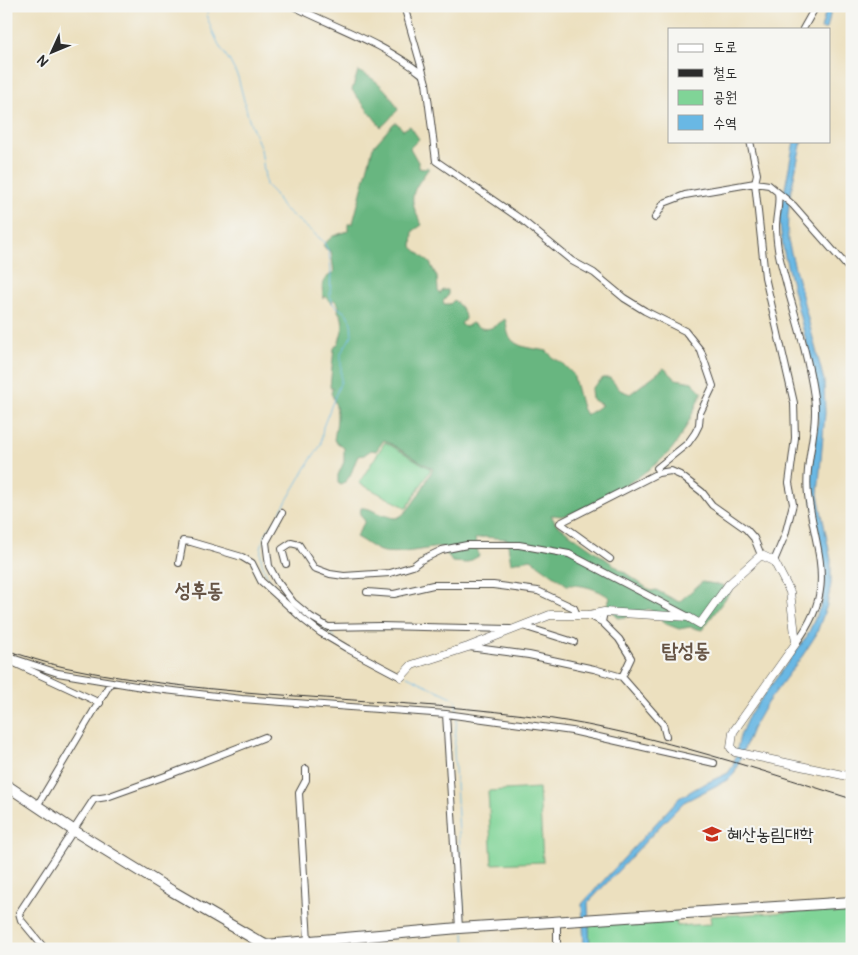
<svg xmlns="http://www.w3.org/2000/svg" width="858" height="955" viewBox="0 0 858 955" font-family="Pangolin,'Poor Story',sans-serif">
  <rect width="100%" height="100%" fill="#f6f6f2"/>
  <filter id="ink" filterUnits="userSpaceOnUse"><feTurbulence type="fractalNoise" baseFrequency=".02" numOctaves="2"/><feDisplacementMap in="SourceGraphic" scale="10" xChannelSelector="R" yChannelSelector="G"/><feConvolveMatrix kernelMatrix="1 2 1 2 8 2 1 2 1" color-interpolation-filters="sRGB"/></filter>
  <filter id="wash" filterUnits="userSpaceOnUse"><feTurbulence type="fractalNoise" baseFrequency=".0096" numOctaves="4" result="noise"/><feDisplacementMap in="SourceGraphic" scale="20" xChannelSelector="R" yChannelSelector="G"/><feGaussianBlur stdDeviation="1.12" result="paint"/><feColorMatrix in="noise" values="0 0 0 0 0 0 0 0 0 0 0 0 0 0 0 0 0 1.4 0 .05"/><feComposite in="paint" operator="in"/></filter>
  <g filter="url(#wash)">
    <rect width="100%" height="100%" fill="#ece0bf"/>
    <path fill="#80d497" stroke="#568061" d="M385 442 431 469 407 508 359 483Z
      M539 788 543 862 492 864 488 791Z
      M852 907V949H590L589 924 676 918 677 926 711 924 710 916 774 913Z"/>
    <path fill="#68b680" stroke="#4a7056" d="M358 71C376 78 391 93 398 110 391 116 388 122 381 127L352 90Z
      M394 123H397L403 130 410 126 419 139 410 148 418 162 419 168 425 169 427 167 429 168C411 193 407 197 422 225L413 231 412 247 430 263 437 277 438 291 440 294 443 290H448V296L443 301 444 304H450L454 300C460 306 465 311 465 319L461 324 466 327 472 323C487 333 491 329 505 319 507 324 507 332 509 336 516 349 534 348 547 351L553 358 561 362 573 374 582 408 586 415 602 405 592 399 591 389 603 378H610L620 390 630 394 664 368 676 379 692 382 702 392C693 412 685 433 671 450 654 470 591 509 566 515 561 517 556 515 551 515L556 524 651 591 656 590 679 602 702 582 722 585 731 591 702 630 690 627 679 629 666 624 649 609 627 617 618 618 607 605 610 598C599 589 581 584 567 585L531 559 511 563 507 539 484 537 475 539 479 556 466 563 452 562 442 547C426 548 395 556 380 551 372 548 364 541 356 537L365 521 360 515 361 508C370 507 375 513 383 515 386 515 392 518 395 518 408 518 427 480 433 469L384 440 376 451 371 450 364 455 358 456C352 468 352 478 341 485L338 483V475L344 462V448L334 440C337 421 340 411 331 393L333 387H330L334 348 339 342 343 327 342 318 338 311 339 305 334 300 331 303 325 296 323 299C322 282 320 282 334 272L331 251 326 249 323 245 333 236 348 231V224L353 223 373 147Z"/>
    <path fill="#69b8e4" stroke="#4a7288" d="M827 6H832L827 29H821Z
      M794 141H802C795 173 785 208 788 241L824 381 825 413 818 494 831 560V584L827 605 816 635 803 655 767 703 752 729 734 774 729 779 684 802 660 826 588 903 590 949H584L582 904 679 798 700 786 728 773 733 766 740 736 748 717 807 636 822 603 825 583 824 560 811 494V474L818 421V401L812 365 784 253 779 220Z"/>
    <g fill="none" stroke-linecap="round" stroke-linejoin="round">
      <path stroke="#69b8e4" stroke-width="1" d="M208 6 207 16 211 28 220 47 229 60 238 77 249 120 261 149 266 185 275 194 281 206 323 241 329 252 331 270 330 295 333 304 347 314 351 323 352 335 341 353V381L323 427 321 445 313 456 280 512
        M274 522C270 527 266 533 264 539 253 562 272 585 287 601
        M305 617 335 637
        M391 668 401 673
        M407 676 454 698 456 701 457 714
        M457 718 454 750 464 917
        M464 933 465 949"/>
    </g>
  </g>
  <g filter="url(#ink)">
    <g fill="none" stroke-linecap="round" stroke-linejoin="round">
      <g stroke="#484641" stroke-width="8">
        <path id="minor" d="M293 6C337 28 383 43 422 74
          M404 6 426 83 436 161 522 220 572 261 594 273 624 298 645 311 685 331 701 351 713 386 700 413 699 425 695 433 688 443 657 468 658 473
          M803 29 816 6
          M750 141 757 174 755 183 765 277 794 403 795 438 789 483 793 504 785 535 774 561
          M778 193C780 204 776 215 776 226 776 234 777 242 778 249 780 263 785 276 788 290 798 325 809 361 814 397 819 429 804 462 808 495 816 556 838 587 796 643
          M655 218 664 203 685 195 755 183 769 185 793 205 852 272
          M282 513 266 542 269 566 277 581 293 602 311 617 328 627 380 626 510 629
          M610 559 560 523 658 473 671 471 680 475 702 492 712 505 746 529 754 538 761 555
          M179 563 183 541 191 542 242 557 252 563 261 581 304 620 321 633 348 649 401 677
          M286 564 282 549 291 543 299 545 314 568 330 574 344 576 390 573 413 566 421 560 442 550 467 545H519L569 554 687 616
          M367 592 394 594 433 585H493L538 591 574 608 577 615
          M589 615 602 622 604 612
          M602 622 619 639 631 658 622 677
          M523 626 574 642
          M469 647 529 655 594 669 622 677 663 724 666 736
          M6 656 58 673 148 688 242 699 446 714 459 928
          M10 661 100 703
          M446 714 572 731 714 763
          M306 769V780L299 793 308 941
          M37 806 111 682
          M557 922V949
          M45 949 21 920 19 913 94 799 107 797 171 774 265 737"/>
      </g>
      <g stroke="#484641" stroke-width="9">
        <path id="tertiary" d="M401 677 412 665 468 647 550 615H589L604 612 672 616 688 617 700 624 728 585 761 555 774 561 790 592 796 643 733 732 731 748 735 752 852 777"/>
      </g>
      <g stroke="#484641" stroke-width="12">
        <path id="primary" d="M6 785 73 830 172 891 265 945 459 928 852 902"/>
      </g>
      <use href="#minor" stroke="#fff" stroke-width="6"/>
      <use href="#tertiary" stroke="#fff" stroke-width="8"/>
      <use href="#primary" stroke="#fff" stroke-width="10"/>
      <path stroke="#2b2b2b" stroke-width="1" d="M6 650C25 656 45 663 64 667 216 699 372 696 525 715 637 729 744 765 852 799"/>
    </g>
  </g>
  <defs>
    <g id="university-bare" transform="scale(1.5)"><path d="M0-5L7-2L0 1L-7-2ZM-4 1L0 2.5L4 1V4Q0 6-4 4Z" fill="#c8321e" stroke="#f6f6f2" stroke-width="2.5" paint-order="stroke"/></g>
  </defs>
  <g fill-rule="evenodd">
    <use href="#university-bare" x="712" y="834"/>
  </g>
  <g text-anchor="middle" stroke-width="4.5" stroke-linejoin="round" paint-order="stroke">
    <g font-size="18" fill="#2b2b2b" stroke="#f6f6f2" text-anchor="start">
      <text x="727" y="840">혜산농림대학</text>
    </g>
    <g font-size="20" font-weight="bold" fill="#665445" stroke="#f6f6f2">
      <text x="199" y="597">성후동</text>
      <text x="686" y="657">탑성동</text>
    </g>
  </g>
  <rect width="858" height="955" fill="none" stroke="#f6f6f2" stroke-width="25"/>
  <rect x="668" y="28" width="162" height="115" fill="#f6f6f2" stroke="#a5a5a2"/>
  <rect x="678" y="44" width="25" height="8" fill="#ffffff" stroke="#a5a5a2"/>
  <text x="713" y="52" font-size="15" fill="#2b2b2b">도로</text>
  <rect x="678" y="69" width="25" height="8" fill="#2b2b2b" stroke="#a5a5a2"/>
  <text x="713" y="78" font-size="15" fill="#2b2b2b">철도</text>
  <rect x="678" y="90" width="25" height="15" fill="#80d497" stroke="#a5a5a2"/>
  <text x="713" y="102" font-size="15" fill="#2b2b2b">공원</text>
  <rect x="678" y="115" width="25" height="15" fill="#69b8e4" stroke="#a5a5a2"/>
  <text x="713" y="128" font-size="15" fill="#2b2b2b">수역</text>
  <g transform="translate(52 52) rotate(226)" stroke="#f6f6f2" stroke-width="4" paint-order="stroke">
  <path d="M0-4L9 19L0 12L-9 19Z" fill="#2b2b2b"/>
  <text y="-8" font-size="14" font-weight="bold" text-anchor="middle" fill="#2b2b2b">N</text>
  </g>
</svg>
